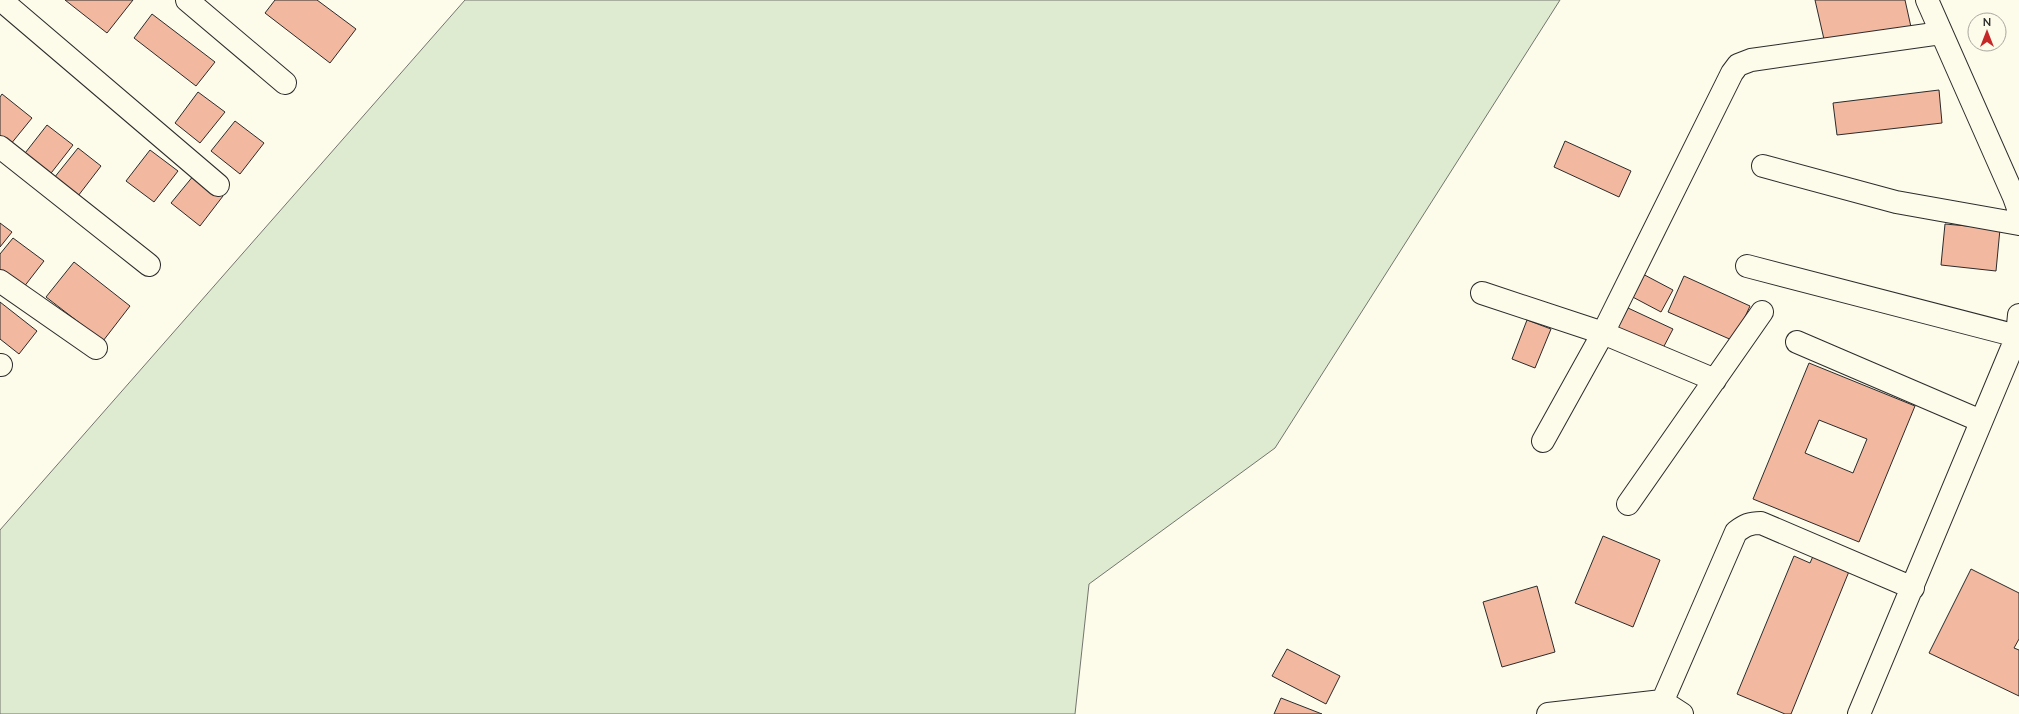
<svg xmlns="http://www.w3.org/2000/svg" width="2019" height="714" viewBox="0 0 2019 714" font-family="Lato,sans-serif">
  <rect width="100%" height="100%" fill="#fdfbea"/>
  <path fill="#deebd1" stroke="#74746e" d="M465 0H1560L1275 448 1089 584 1075 714H0V530Z"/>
  <path fill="#f2b8a0" stroke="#2b2b2b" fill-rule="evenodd" d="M65 0H133L107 33Z
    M275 0H317L356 29 330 63 265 13Z
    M1815 0H1905L1911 27 1826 48Z
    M152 14 215 62 196 86 134 38Z
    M1939 90 1942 123 1837 135 1833 103Z
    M198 92 225 112 200 143 175 123Z
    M2 94 32 118 6 150 0 145V97Z
    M235 121 264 143 240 174 211 151Z
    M47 125 73 145 48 177 22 157Z
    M1565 141 1631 171 1619 197 1554 167Z
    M78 148 101 166 78 196 54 178Z
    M150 150 178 171 154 202 126 181Z
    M194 175 223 196 200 226 171 203Z
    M0 223 12 232 0 247Z
    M1945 224 2000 229 1996 271 1941 265Z
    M13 238 44 261 20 292 0 277V254Z
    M74 262 130 306 103 341 46 297Z
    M1639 272 1673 290 1661 312 1627 294Z
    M1684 276 1750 306 1734 341 1668 312Z
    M0 302 37 331 19 354 0 339Z
    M1628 308 1673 329 1662 350 1617 329Z
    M1527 320 1551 329 1535 368 1512 359Z
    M1809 363 1915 406 1859 542 1753 499ZM1819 420 1867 439 1853 473 1805 453Z
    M1603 536 1660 560 1633 627 1575 603Z
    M1814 554 1850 569 1791 714H1785L1737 694 1794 556 1810 563Z
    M1971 569 2019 593V639L2014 648 2019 650V696L1929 653Z
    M1537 586 1555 652 1502 667 1483 602Z
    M1287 649 1340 676 1326 704 1272 676Z
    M1281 698 1322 714H1274Z"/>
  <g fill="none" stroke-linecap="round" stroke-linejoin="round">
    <g stroke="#2b2b2b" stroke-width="24">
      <path id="minor" d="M1 0 218 185
        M187 0 285 83
        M1927 0 2014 197 2019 211
        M0 147 149 265
        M1763 166 1896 202 2019 224
        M1747 266 2017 336
        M0 281 96 348
        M1482 293 1603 333 1715 380
        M1797 342 1981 421
        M0 365H1
        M1543 441 1603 333 1732 73 1738 65 1751 60 1941 33
        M1628 504 1762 312
        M1548 714 1662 701 1682 714
        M1657 714 1736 532C1745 525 1750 523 1761 523L1913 588
        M1859 714 2017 336 2019 315"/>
    </g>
    <use href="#minor" stroke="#fdfbea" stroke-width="22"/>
  </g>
  <g transform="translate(1987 32)"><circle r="19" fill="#fdfbea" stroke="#a9a89e"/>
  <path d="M0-3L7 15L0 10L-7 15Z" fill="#c62828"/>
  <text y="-6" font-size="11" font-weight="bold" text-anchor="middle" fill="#2b2b2b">N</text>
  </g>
</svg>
